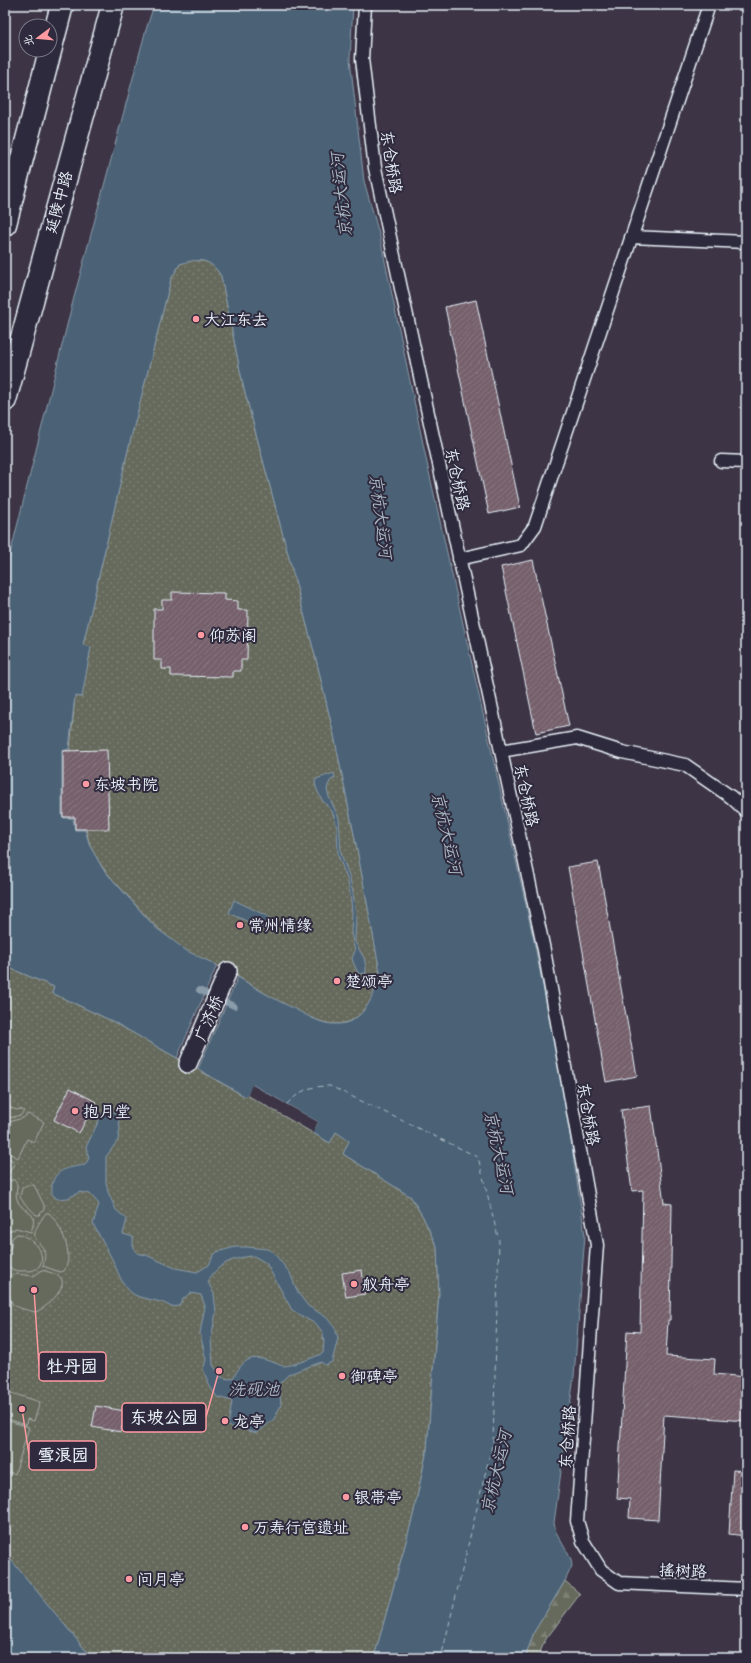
<svg xmlns="http://www.w3.org/2000/svg" width="751" height="1663" viewBox="0 0 751 1663" font-family="'Indie Flower','LXGW WenKai TC',sans-serif">
  <defs>
    <pattern id="forest-firs" width="22" height="20" patternUnits="userSpaceOnUse"><rect width="22" height="20" fill="#666a5c"/><path d="M5 1l3.5 6h-7zM16 11l3.5 6h-7z" fill="#7c8074"/></pattern>
    <pattern id="park-dots" width="8" height="8" patternUnits="userSpaceOnUse"><rect width="8" height="8" fill="#666a5c"/><path d="M2 2h.1M6 6h.1" fill="none" stroke="#7c8074" stroke-width="1.8" stroke-linecap="round"/></pattern>
    <pattern id="building-hatch" width="6" height="6" patternUnits="userSpaceOnUse"><rect width="6" height="6" fill="#75616c"/><path d="M-1 1l2-2M0 6l6-6M5 7l2-2" fill="none" stroke="#897882"/></pattern>
  </defs>
  <rect width="100%" height="100%" fill="#3d3546"/>
  <filter id="ink" filterUnits="userSpaceOnUse"><feTurbulence type="fractalNoise" baseFrequency=".025" numOctaves="2"/><feDisplacementMap in="SourceGraphic" scale="8" xChannelSelector="R" yChannelSelector="G"/><feConvolveMatrix kernelMatrix="1 2 1 2 8 2 1 2 1" color-interpolation-filters="sRGB"/></filter>
  <g filter="url(#ink)">
    <path fill="url(#forest-firs)" stroke="#a7aeaa" d="M565 1581 580 1594 546 1639 537 1658H525L534 1632Z"/>
    <path fill="url(#park-dots)" stroke="#a7aeaa" d="M192 260C208 261 212 262 221 276L243 385 316 659 334 735 357 849 380 972C375 996 364 1024 335 1024 314 1025 259 990 240 978 223 967 204 961 187 951 163 936 145 916 127 895 113 880 99 866 91 847 88 842 88 835 86 829H75V817H63V751L70 750 75 696 81 697 91 647 83 645 128 450 171 279 180 264Z
      M5 966 54 987 52 993 112 1021 246 1097 247 1095 330 1143 336 1132 350 1141 343 1154 411 1197 423 1217 437 1247 439 1292 427 1450 413 1516 374 1658H92L5 1553Z"/>
    <path fill="#666a5c" stroke="#a7aeaa" d="M8 1107 17 1110 20 1109 24 1111 21 1115 5 1119V1108Z
      M28 1114 44 1122 34 1142 27 1139 18 1158 5 1151V1123L23 1118Z
      M5 1156 15 1162 9 1173 5 1171Z
      M5 1178 12 1181 13 1179C21 1185 14 1191 17 1199 22 1216 40 1207 31 1232L16 1228 5 1233Z
      M27 1185H34L44 1205V1210L39 1215H36C31 1208 24 1205 20 1197L22 1188Z
      M46 1213H49C61 1225 75 1255 64 1271L60 1272 43 1266C44 1261 46 1256 44 1250 42 1245 39 1244 36 1240 31 1232 42 1219 46 1213Z
      M17 1234C22 1234 29 1239 33 1242 42 1248 46 1265 34 1270 30 1272 26 1270 22 1271 13 1271 7 1268 6 1258 5 1252 9 1251 11 1247 11 1244 12 1240 12 1238Z
      M42 1270C47 1272 56 1273 60 1277 70 1286 45 1310 35 1312 9 1305 12 1309 7 1281 11 1270 25 1276 34 1276Z
      M5 1391 40 1402 34 1421 27 1419 26 1425 5 1418Z
      M8 1421 29 1427 15 1474 5 1471V1424L7 1425Z"/>
    <path fill="#4b6276" stroke="#8a9baa" fill-rule="evenodd" d="M154 5H353L350 59 364 181 380 237 427 463 534 941 563 1087 585 1235 574 1376 554 1523 556 1532 571 1559 572 1566 565 1581 534 1632 525 1658H374L413 1516 427 1450 439 1293 437 1247 423 1217 411 1197 343 1154 349 1141 336 1132 330 1143 313 1133 318 1122 253 1085 246 1097 198 1069 238 977C258 990 276 1000 297 1010 308 1016 321 1024 334 1024 363 1026 375 995 380 972L357 849 334 735 316 659 243 385 221 276C210 258 199 258 180 264L171 279 128 450 83 645 91 647 82 697 75 696 69 749 62 751V816L64 818H73L75 830H85L90 846 103 869 155 927 187 951 217 965 177 1058 112 1021 52 993 54 987 5 966V575L72 305 145 33Z
      M334 773 335 778 331 780 328 785 327 790 329 797 339 818 341 854 350 878 354 899 356 916 355 942 364 958 366 967V973L360 974 358 973 353 962 352 958 355 951 351 933 352 913 351 901 348 881 338 855 337 828 334 817 332 811 322 800 317 790 315 783 316 779Z
      M234 900 269 917 264 929 229 913Z
      M105 1108 118 1114 120 1129 118 1140 106 1157V1182L108 1192 116 1210 127 1219 123 1234 133 1237V1246L137 1253 146 1255 175 1268 197 1272 209 1265 213 1256 217 1252 235 1247H247L267 1249 273 1252 290 1273 298 1293 308 1306 326 1317 335 1328 338 1338 332 1362 325 1365 321 1362 289 1374 279 1384 281 1405 274 1419 257 1433 228 1426 232 1401 217 1397 209 1385 203 1369 206 1360 200 1333 205 1306 201 1295 190 1293 183 1299 179 1306 171 1307C161 1299 145 1301 133 1294 120 1284 118 1270 111 1257 105 1246 99 1235 93 1224L99 1204 90 1194 80 1192 68 1198 57 1199 52 1194C50 1170 65 1168 85 1165L89 1158 86 1147ZM254 1256 266 1263 292 1310 317 1325 323 1333 324 1342 323 1353C316 1357 291 1366 284 1366 281 1366 276 1363 272 1362 250 1354 244 1359 233 1378L229 1379 221 1377 213 1365 211 1339 216 1312 214 1294 208 1282C216 1264 235 1257 254 1256Z
      M5 1553 12 1561 92 1658H5Z"/>
    <path fill="#3d3546" d="M252 1085 318 1122 313 1133 311 1132 316 1123 253 1088 249 1096 247 1095Z"/>
    <g fill="none" stroke-linecap="round" stroke-linejoin="round">
      <path stroke="#8a9baa" stroke-width="6" d="M199 990 234 1006"/>
      <path stroke="#a9b8c4" stroke-width="1" stroke-dasharray="5 4" stroke-linecap="butt" d="M287 1104C301 1090 309 1086 330 1086L478 1157 499 1241 493 1441 441 1658"/>
    </g>
    <path fill="url(#building-hatch)" stroke="#e8f1f8" d="M476 300 520 507 489 514 445 307Z
      M533 560 569 726 536 733 501 567Z
      M172 592 225 593V600L238 601V610H248L247 660H241V671H233V677L171 676V669H162V660H154V609H162V600H172Z
      M107 750 109 829H75V817H63V751Z
      M598 862 637 1076 606 1082 568 867Z
      M70 1088 96 1102 79 1133 54 1120Z
      M651 1106 664 1203 672 1204 670 1320H668L666 1356 715 1359 714 1374 746 1377V1421L664 1415 658 1520 629 1518 630 1499 617 1498 627 1331 640 1332 643 1190 632 1191 621 1110Z
      M362 1270 365 1294 346 1297 342 1273Z
      M96 1406 125 1411 121 1432 92 1427Z
      M733 1470 746 1471V1536L729 1534Z"/>
    <g fill="none" stroke-linecap="round" stroke-linejoin="round">
      <g stroke="#e8f1f8" stroke-width="15">
        <path id="service" d="M365 5 362 59 375 168 544 950 597 1245 577 1521 583 1541 601 1570 619 1583 746 1589
          M631 237 746 242
          M721 461 746 462
          M459 559 521 545 535 526 709 5
          M501 751 577 738 622 752 685 765 731 797 746 811"/>
      </g>
      <g stroke="#e8f1f8" stroke-width="20">
        <path id="pedestrian" d="M188 1064 228 971"/>
      </g>
      <g stroke="#e8f1f8" stroke-width="25">
        <path id="primary" d="M5 224 62 5
          M5 400 113 5"/>
      </g>
      <use href="#service" stroke="#2f2a3d" stroke-width="12"/>
      <use href="#pedestrian" stroke="#2f2a3d" stroke-width="17"/>
      <use href="#primary" stroke="#2f2a3d" stroke-width="22"/>
    </g>
  </g>
  <g fill="#ff9aa2" stroke="#2f2a3d" stroke-width="1.5">
    <circle cx="196" cy="319" r="4"/>
    <circle cx="201" cy="635" r="4"/>
    <circle cx="86" cy="784" r="4"/>
    <circle cx="240" cy="925" r="4"/>
    <circle cx="337" cy="981" r="4"/>
    <circle cx="75" cy="1111" r="4"/>
    <circle cx="354" cy="1284" r="4"/>
    <circle cx="342" cy="1376" r="4"/>
    <circle cx="225" cy="1421" r="4"/>
    <circle cx="346" cy="1497" r="4"/>
    <circle cx="245" cy="1527" r="4"/>
    <circle cx="129" cy="1579" r="4"/>
  </g>
  <g text-anchor="middle" stroke-width="4" stroke-linejoin="round" paint-order="stroke">
    <g font-size="16" fill="#e8f1f8" stroke="#2f2a3d">
      <text transform="translate(392 162) rotate(81)" y="6">东仓桥路</text>
      <text transform="translate(58 202) rotate(-75)" y="6">延陵中路</text>
      <text transform="translate(458 479) rotate(78)" y="6">东仓桥路</text>
      <text transform="translate(527 795) rotate(78)" y="6">东仓桥路</text>
      <text transform="translate(208 1018) rotate(-67)" y="6">广济桥</text>
      <text transform="translate(589 1114) rotate(80)" y="6">东仓桥路</text>
      <text transform="translate(567 1437) rotate(-86)" y="6">东仓桥路</text>
      <text transform="translate(683 1570) rotate(2)" y="6">摇树路</text>
    </g>
    <g font-size="16" fill="#e8f1f8" stroke="#2f2a3d" text-anchor="start">
      <text x="204" y="325">大江东去</text>
      <text x="209" y="641">仰苏阁</text>
      <text x="94" y="790">东坡书院</text>
      <text x="248" y="931">常州情缘</text>
      <text x="345" y="987">楚颂亭</text>
      <text x="83" y="1117">抱月堂</text>
      <text x="362" y="1290">舣舟亭</text>
      <text x="350" y="1382">御碑亭</text>
      <text x="233" y="1427">龙亭</text>
      <text x="354" y="1503">银带亭</text>
      <text x="253" y="1533">万寿行宫遗址</text>
      <text x="137" y="1585">问月亭</text>
    </g>
    <g font-size="17" font-style="italic" fill="#a9b8c4" stroke="#2f2a3d">
      <text transform="translate(341 195) rotate(-96)" y="6">京杭大运河</text>
      <text transform="translate(381 516) rotate(83)" y="6">京杭大运河</text>
      <text transform="translate(447 833) rotate(77)" y="6">京杭大运河</text>
      <text transform="translate(499 1152) rotate(78)" y="6">京杭大运河</text>
      <text x="254" y="1395">洗砚池</text>
      <text transform="translate(496 1472) rotate(-77)" y="6">京杭大运河</text>
    </g>
  </g>
  <path fill="none" stroke="#ff9aa2" stroke-width="1.5" d="M34 1290L39 1366M219 1371L206 1417M22 1409L29 1455"/>
  <g fill="#ff9aa2" stroke="#2f2a3d" stroke-width="1.5">
    <circle cx="34" cy="1290" r="4"/>
    <circle cx="219" cy="1371" r="4"/>
    <circle cx="22" cy="1409" r="4"/>
  </g>
  <g fill="#2f2a3d" stroke="#ff9aa2" stroke-width="1.5">
    <rect x="39" y="1352" width="67" height="29" rx="4"/>
    <rect x="122" y="1403" width="84" height="29" rx="4"/>
    <rect x="29" y="1441" width="67" height="29" rx="4"/>
  </g>
  <g font-size="17" text-anchor="middle" font-weight="bold" fill="#e8f1f8">
    <text x="72" y="1372">牡丹园</text>
    <text x="164" y="1423">东坡公园</text>
    <text x="63" y="1461">雪浪园</text>
  </g>
  <rect width="751" height="1663" fill="none" stroke="#2f2a3d" stroke-width="20"/>
  <rect x="10" y="10" width="731" height="1643" fill="none" stroke="#e8f1f8" stroke-width="1.5" filter="url(#ink)"/>
  <g transform="translate(38 38) rotate(254)"><circle r="19" fill="#2f2a3d" stroke="#797a88"/>
  <path d="M0-3L7 15L0 10L-7 15Z" fill="#ff9aa2"/>
  <text y="-6" font-size="11" font-weight="bold" text-anchor="middle" fill="#e8f1f8">北</text>
  </g>
</svg>
